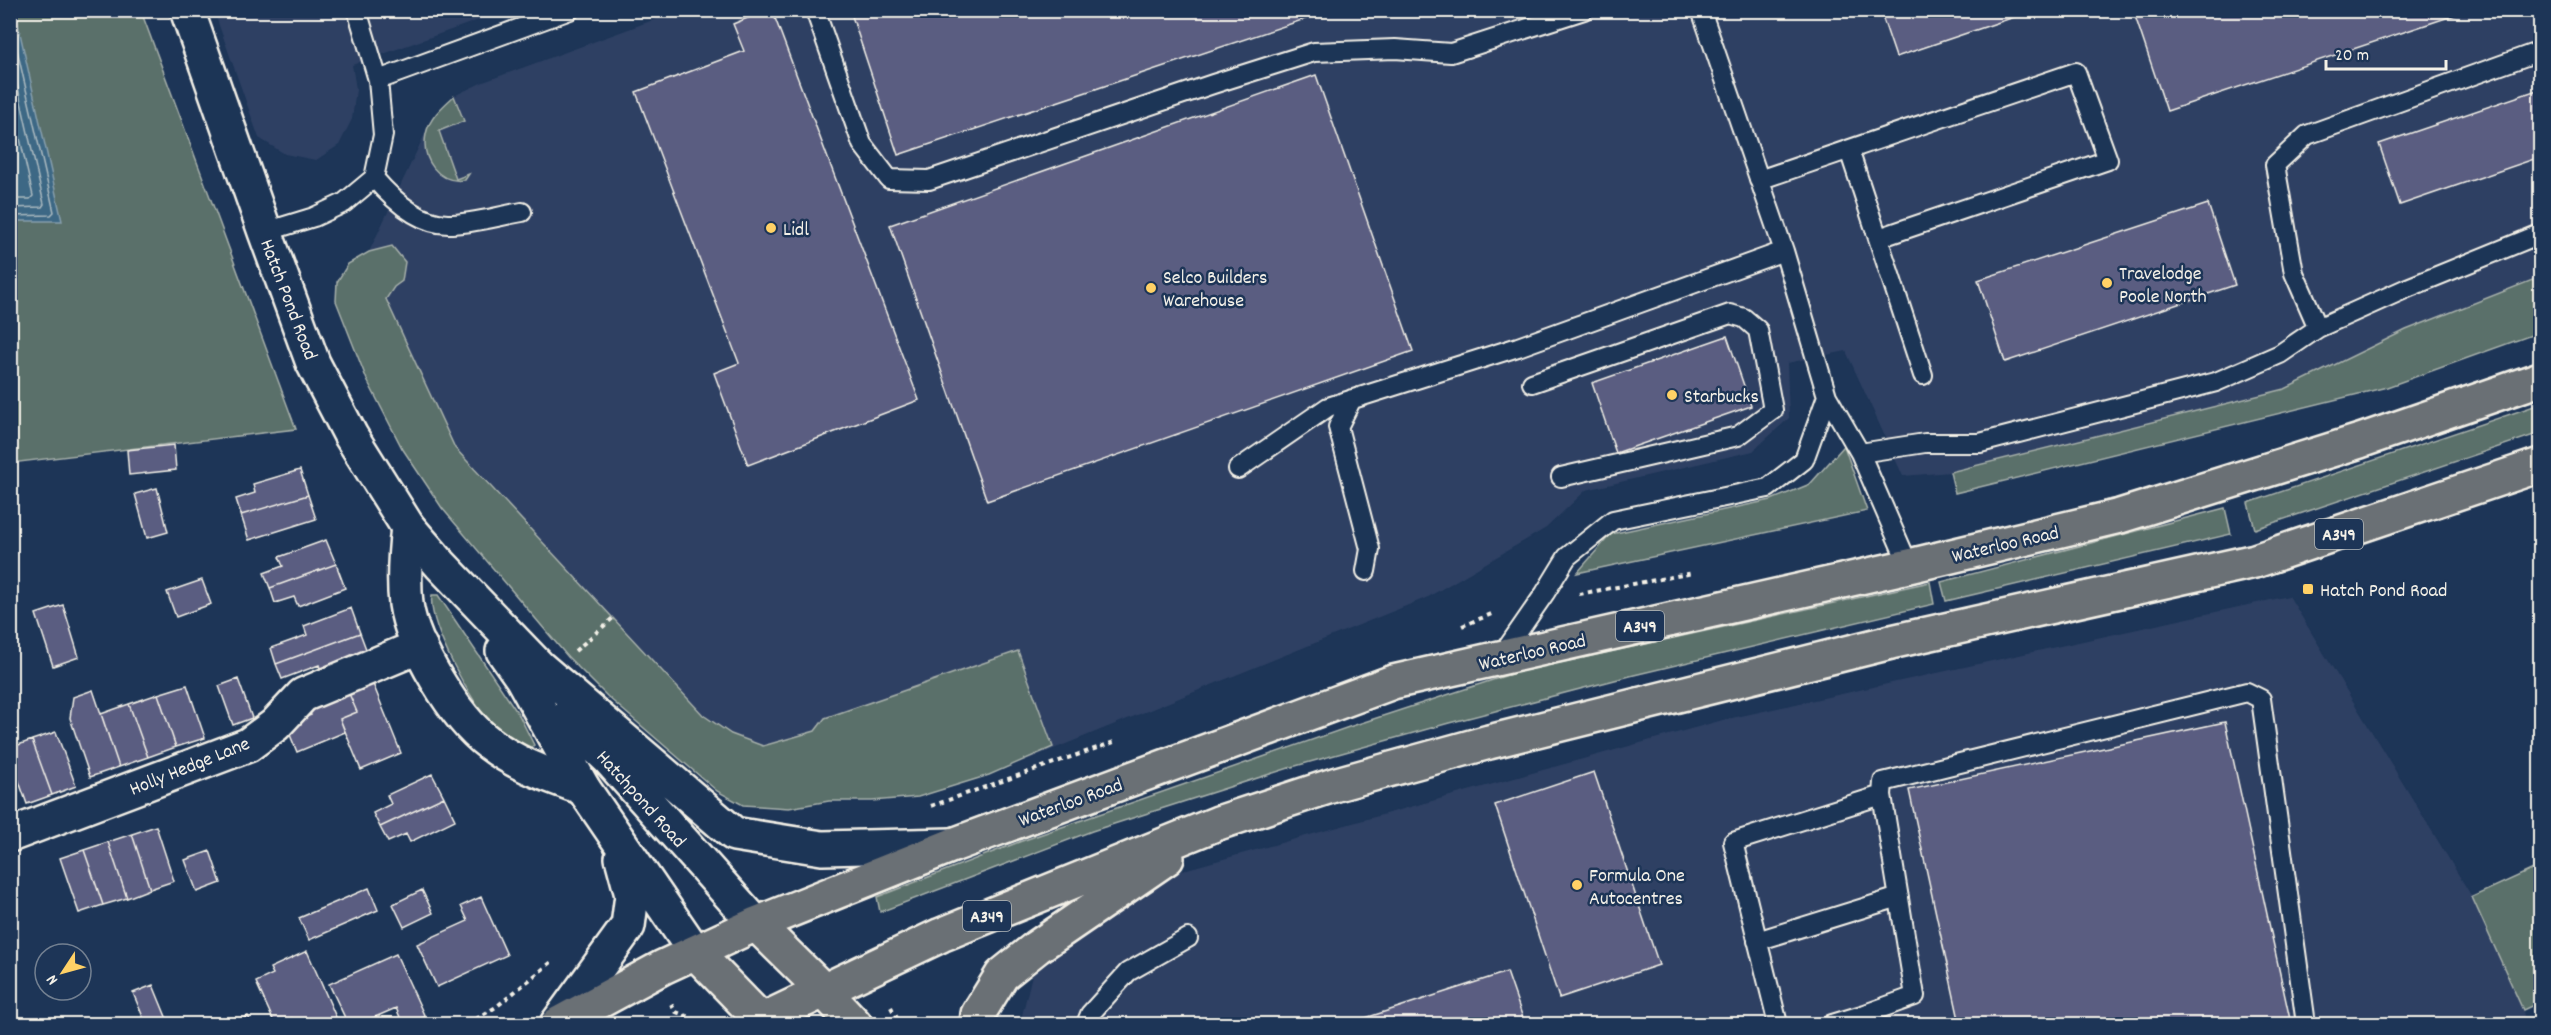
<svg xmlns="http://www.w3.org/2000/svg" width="2551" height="1035" viewBox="0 0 2551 1035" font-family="Dekko,sans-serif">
  <rect width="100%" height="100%" fill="#1d3557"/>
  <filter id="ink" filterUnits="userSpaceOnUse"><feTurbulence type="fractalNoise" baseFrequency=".0167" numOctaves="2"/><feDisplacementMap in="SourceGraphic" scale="12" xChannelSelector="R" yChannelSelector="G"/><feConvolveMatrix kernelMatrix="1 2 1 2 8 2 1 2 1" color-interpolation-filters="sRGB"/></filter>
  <g filter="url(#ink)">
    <path fill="#2f4164" d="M214 11H504L352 65 356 89 352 119 339 145 316 160 285 154 259 138Z
      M678 11H2540V277L2406 330 2285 389 1950 472 1903 476 1846 351 1787 363 1789 418 1753 451 1586 490 1546 528 1428 597 989 775 918 797 872 801H829L789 808 743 805 717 791 608 697 568 657 442 508 402 448 367 380 336 301 337 282 348 264 369 252 432 119 454 96 481 83Z
      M2289 596 2472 897 2523 1010 2525 1024H1020L1035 963 1184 870 1723 720Z"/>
    <path fill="#5a706b" stroke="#a7b0aa" stroke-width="1.5" d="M10 11H141L296 429 11 463Z
      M454 96 464 121 439 131 456 179 469 174 465 180C438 184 421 159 426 134 429 118 443 106 454 96Z
      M392 246 405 262 402 281 394 287 386 299 455 448 703 715 731 734 763 746 815 731 825 718 1018 651 1053 747 989 775 918 797 872 801H829L789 808 743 805 717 791 608 697 568 657 442 508 402 448 367 380 336 301 337 282 348 264 369 252Z
      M2540 277V332L2387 387 1955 493 1950 472 2285 389 2406 330Z
      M2540 404V433L2255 529 2248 503Z
      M1844 446 1867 511 1577 573 1611 534 1771 500 1810 484Z
      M2225 508 2231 534 1946 601 1941 582Z
      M1930 582 1934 604 1634 675 1449 723 1292 767 1092 831 880 912 877 897 1019 842 1349 727 1514 673Z
      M432 595H438L519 715 534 745 525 752C515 744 504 737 495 729 474 708 427 624 432 595Z
      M2540 866V1002L2523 1010 2472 897Z"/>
    <path fill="#3e6885" stroke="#879fad" stroke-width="1.5" d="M10 11H15L62 221H11Z"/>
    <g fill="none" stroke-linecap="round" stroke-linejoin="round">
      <path stroke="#abbac0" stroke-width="1.5" d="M10 19 54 212 51 215 10 216
        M10 53 44 204 42 207 10 208
        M10 94 33 196 30 199H10"/>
    </g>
    <path fill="#5a5d81" stroke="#f4f1e8" stroke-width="1.5" d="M767 10H772L919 400 748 465 714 373 739 363 636 92 744 51 733 24Z
      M850 10H1332L898 155Z
      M1880 10H2035L1896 57Z
      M2133 10H2470L2167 111Z
      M1316 75 1413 351 987 501 890 225Z
      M2540 89V157L2400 205 2379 144Z
      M2208 204 2235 285 2005 362 1978 280Z
      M1727 336 1751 406 1616 453 1592 383Z
      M174 445 176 470 129 475 127 450Z
      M300 470 308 495 241 515 236 499 255 493 253 484Z
      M157 488 168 532 147 538 135 494Z
      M308 495 316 519 249 540 241 515Z
      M326 540 336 564 270 588 264 573 283 566 279 557Z
      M336 564 345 588 298 606 294 597 275 603 270 588Z
      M202 580 211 604 176 617 167 592Z
      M63 605 79 657 53 666 36 614Z
      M351 608 360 633 276 664 271 648 307 635 304 626Z
      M360 633 369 657 322 674 319 665 282 679 276 664Z
      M238 679 252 718 233 725 219 686Z
      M371 679 401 753 361 770 340 719 357 712 347 689Z
      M187 685 205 738 176 747 158 694Z
      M347 689 357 712 340 719 345 732 297 752 286 725 311 715 307 706Z
      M93 690 119 767 90 777 70 718 73 697Z
      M158 694 176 747 148 757 129 704Z
      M129 704 148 757 119 767 101 714Z
      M2225 722 2291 1024H1960L1909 790Z
      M56 732 76 786 52 795 32 740Z
      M32 740 52 795 27 804 10 756V748Z
      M1594 772 1659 965 1559 998 1495 805Z
      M432 774 444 797 380 827 373 813 391 804 387 795Z
      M444 797 455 820 410 842 406 834 388 842 380 827Z
      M156 826 174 881 150 889 132 834Z
      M132 834 150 889 127 898 108 842Z
      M108 842 127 898 103 905 84 850Z
      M84 850 103 905 79 913 60 858Z
      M210 851 221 883 197 892 185 860Z
      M369 888 378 910 309 940 299 918Z
      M422 890 433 913 404 927 393 904Z
      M481 897 507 955 437 987 417 944 468 921 461 906Z
      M307 951 339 1024H295L292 1018 275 1024 256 982 273 974 270 968Z
      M396 954 425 1017 403 1024 396 1008 359 1024H348L329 984Z
      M1507 972 1525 1024H1347Z
      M153 985 169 1024H146L133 993Z
      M248 1016 252 1024H231Z"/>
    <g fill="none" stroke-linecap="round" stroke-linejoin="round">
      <g stroke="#f4f1e8" stroke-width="22">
        <path id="service" d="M815 10 862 144 889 179 929 180 1213 84 1314 52 1395 49 1451 53 1584 10
          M1701 10 1784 251 1827 396 1860 453 1909 566
          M378 80 570 10
          M1849 150 1923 375
          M374 178C392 199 419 224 448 224 472 224 498 216 522 212
          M1759 180 2076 72 2108 160 1879 238
          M265 232 314 217 344 203 374 178 383 135 378 80 357 10
          M2318 328 2405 289 2540 234
          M1532 383 1730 314 1744 318 1758 330 1773 410 1738 436 1561 477
          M1352 399 1338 427 1370 549 1366 571
          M1860 453 1925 443H1980L2216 382 2280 354 2318 328 2294 273 2275 165 2307 135 2540 51
          M1238 469 1328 407 1518 347 1784 251
          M1500 658 1545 593 1567 557 1613 520 1768 488 1804 460 1827 396
          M1757 941 1899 897
          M1865 1014 1915 996 1882 795 1883 782 2247 692 2261 699 2306 1024
          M1086 1024 1090 1014 1128 972 1188 938
          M1778 1024 1733 842 1882 795
          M1832 1024 1865 1014 1869 1024"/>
      </g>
      <g stroke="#f4f1e8" stroke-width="38">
        <path id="minor" d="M408 527C405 553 403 578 406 604 412 646 455 718 489 743 517 765 551 776 583 788
          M10 835 248 745 275 725 303 695 420 646"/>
      </g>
      <g stroke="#f4f1e8" stroke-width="38">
        <path id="tertiary" d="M187 10 265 232 313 363 351 436 408 527 440 564 539 667 734 834 822 848 952 845
          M503 651 522 678 583 788 695 952
          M565 718 609 759 756 924
          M557 1024 628 926 632 895 622 858"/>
      </g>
      <g stroke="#f4f1e8" stroke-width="38">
        <path id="primary" d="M756 924 823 990 855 1024
          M695 952 765 1024
          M558 1024 663 967 756 924 953 845 1393 682 1909 566 2120 516 2360 441 2540 379
          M754 1024 941 935 1218 823 1337 784 1489 742 1891 642 2255 561 2540 465
          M977 1024 978 1014 1002 975 1037 947 1167 858"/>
      </g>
      <path stroke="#f4f1e8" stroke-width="4" stroke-dasharray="4.5 4.5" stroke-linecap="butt" d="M1579 594 1693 573
        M1462 626 1494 613
        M575 651 613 618
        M931 806 1114 742
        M671 1004 676 1012 692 1018 697 1024
        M891 1007 900 1024
        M468 1024 496 1007 554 960"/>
      <use href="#service" stroke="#1d3557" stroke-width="18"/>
      <use href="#minor" stroke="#1d3557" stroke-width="33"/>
      <use href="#tertiary" stroke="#1d3557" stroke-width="33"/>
      <use href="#primary" stroke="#6b6f75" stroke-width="33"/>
    </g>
  </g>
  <g fill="#ffd166" stroke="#1d3557" stroke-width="2">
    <circle cx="771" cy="228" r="6"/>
    <circle cx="2107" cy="283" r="6"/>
    <circle cx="1151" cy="288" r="6"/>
    <circle cx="1672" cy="395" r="6"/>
    <rect x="2302" y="583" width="12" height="12" rx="3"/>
    <circle cx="1577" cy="885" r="6"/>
  </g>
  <g text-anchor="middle" stroke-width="5" stroke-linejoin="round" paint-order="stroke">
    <g fill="#1d3557" stroke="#b4b9bc" stroke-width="1.5">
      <rect x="2315" y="519" width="48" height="30" rx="4.5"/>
      <rect x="1616" y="611" width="48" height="30" rx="4.5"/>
      <rect x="963" y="901" width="48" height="30" rx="4.5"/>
    </g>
    <g font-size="18" font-weight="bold" fill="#f4f1e8">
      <text x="2339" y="540">A349</text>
      <text x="1640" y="632">A349</text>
      <text x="987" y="922">A349</text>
    </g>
    <g font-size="20" fill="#f4f1e8" stroke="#1d3557" text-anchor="start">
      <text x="783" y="235">Lidl</text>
      <text x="2119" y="279">Travelodge<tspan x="2119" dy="23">Poole North</tspan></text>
      <text x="1163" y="283">Selco Builders<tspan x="1163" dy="23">Warehouse</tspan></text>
      <text x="1684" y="402">Starbucks</text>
      <text x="2320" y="596">Hatch Pond Road</text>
      <text x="1589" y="881">Formula One<tspan x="1589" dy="23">Autocentres</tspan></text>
    </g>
    <g font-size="20" fill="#f4f1e8" stroke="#1d3557">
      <text transform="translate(290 299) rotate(69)" y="7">Hatch Pond Road</text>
      <text transform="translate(2005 543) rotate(-13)" y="7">Waterloo Road</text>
      <text transform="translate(1532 651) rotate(-13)" y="7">Waterloo Road</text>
      <text transform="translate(189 765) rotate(-22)" y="7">Holly Hedge Lane</text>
      <text transform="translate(642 798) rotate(48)" y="7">Hatchpond Road</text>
      <text transform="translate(1070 801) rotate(-20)" y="7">Waterloo Road</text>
    </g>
  </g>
  <rect width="2551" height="1035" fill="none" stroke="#1d3557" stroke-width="36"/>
  <rect x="18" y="18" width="2515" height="999" fill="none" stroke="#f4f1e8" stroke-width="2" filter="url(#ink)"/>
  <g transform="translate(63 972) rotate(234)"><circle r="28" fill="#1d3557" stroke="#738091" stroke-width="1.5"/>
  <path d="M0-4.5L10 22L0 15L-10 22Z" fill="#ffd166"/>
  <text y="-9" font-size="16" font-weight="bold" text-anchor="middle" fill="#f4f1e8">N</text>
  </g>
  <path d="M2326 60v9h120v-9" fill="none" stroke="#f4f1e8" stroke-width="3"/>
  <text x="2335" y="60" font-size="18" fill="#f4f1e8" stroke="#1d3557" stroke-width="4.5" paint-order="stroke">20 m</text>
</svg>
